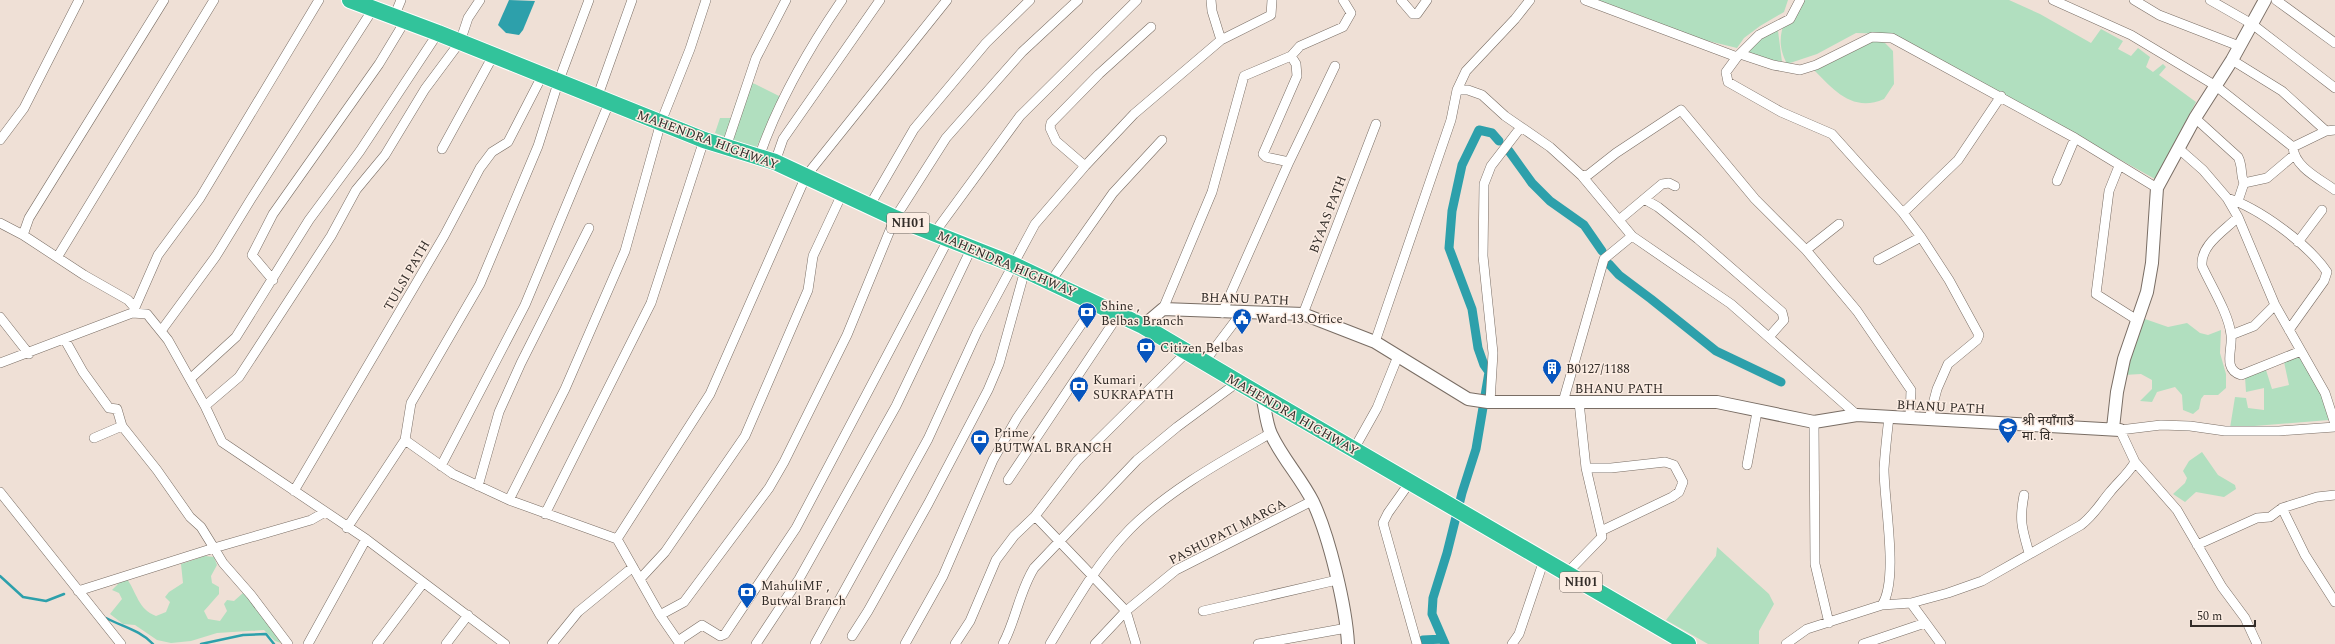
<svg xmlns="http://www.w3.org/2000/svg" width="2335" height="644" viewBox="0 0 2335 644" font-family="Spectral,'Noto Sans Devanagari',serif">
  <rect width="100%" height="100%" fill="#efe0d6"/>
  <path fill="#b1dfbf" d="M1594 0H1788L1784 12 1760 26 1744 38 1737 48 1692 37 1631 12Z
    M1796 0H2009L2040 14 2091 43 2101 29 2123 41 2118 49 2131 56 2138 48 2150 57 2146 67 2153 72 2163 64 2166 67 2159 75 2196 102 2155 179 1894 34 1856 33 1817 54 1787 64C1774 39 1783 23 1796 0Z
    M1777 23 1782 62 1777 64 1740 50 1753 34Z
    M1876 40 1885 43 1893 51 1894 84 1884 99C1852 113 1833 89 1813 69Z
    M748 82 755 84 783 98 776 108 756 148 715 133 720 118H731L736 102Z
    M2145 319 2168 327 2187 323 2200 333 2208 335 2221 330 2220 353 2226 374V388L2218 395H2204L2201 399 2199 409 2193 414 2183 410 2182 395 2175 387 2157 392 2152 402 2140 401 2152 389V380L2141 374 2124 375 2136 329Z
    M2300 355 2325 403 2329 420 2230 428 2235 397 2246 398 2248 408 2264 410V388L2246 392 2245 377 2266 370 2272 389 2289 385 2284 362Z
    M2202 452 2218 475 2235 485 2236 489 2224 497 2196 492 2185 502 2173 494 2185 483 2187 478 2183 471 2189 461Z
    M1717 547 1769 594 1774 604 1759 631V644H1708L1666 620 1716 556Z
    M205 556 214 557 217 565 211 576 212 583 219 587V594L204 611 208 619 220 621 227 611 224 604 227 600 234 601 243 593C255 603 271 629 281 643L275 641 264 630 217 633 191 641 171 643 157 640 135 625 123 624 110 614 122 599 119 593 112 590 120 582 127 579C137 593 138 609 156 616L166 612 170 602 165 597 169 592 183 583 181 564Z"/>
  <path fill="#2da0ab" d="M509 0 535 1 523 30 519 35 506 33 498 25Z"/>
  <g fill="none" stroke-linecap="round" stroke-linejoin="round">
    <path stroke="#2da0ab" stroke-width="2.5" d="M0 576 23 597 46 601 64 594
      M106 618C123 627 140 630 153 644
      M201 644 243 635 266 634 274 644"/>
    <path stroke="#2da0ab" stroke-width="9" d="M1509 151 1532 183 1550 201 1584 225 1602 251
      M1609 264 1619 275 1651 299 1716 351 1781 382
      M1422 644 1423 640 1443 639
      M1445 644 1432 614 1433 598 1447 553 1462 493 1476 449 1489 372 1484 365 1478 348 1472 309 1449 248 1452 211 1462 165 1479 130 1492 133 1499 141"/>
    <g stroke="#796d64" stroke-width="10">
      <path id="street" d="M1211 0 1212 11 1221 40
        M1401 0 1413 14H1417L1427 0
        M1585 0 1737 57 1726 72 1728 82 1781 112 1832 134 1903 213 1921 237 1949 280 1979 335 1977 340 1948 364 1937 389 1929 419
        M2053 0 2131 35 2216 86 2293 147C2294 167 2320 179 2335 190
        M2134 0 2159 15 2239 46
        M2210 0 2252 24 2335 88
        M2276 0 2335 43
        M394 17 401 0
        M1740 54 1759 35 1790 19 1800 0
        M1737 57 1740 54 1773 65 1800 70 1816 65 1872 37 1892 38 2075 138 2157 188
        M2232 60 2282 91 2326 131
        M1457 90H1468L1482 95 1505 116 1550 147 1582 176 1632 236 1731 304 1857 415
        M597 98 632 0
        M2195 118 2238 157C2243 166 2240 174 2244 183
        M0 140 24 108 79 0
        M726 147 756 58 786 0
        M2293 147 2326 131 2335 130
        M2178 148 2203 170 2227 198 2238 217 2275 305 2325 393 2335 424
        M442 149 493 56
        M759 157C778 102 809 48 842 0
        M775 162 783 139 880 0
        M1289 162 1335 66
        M1085 166 1056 141 1050 128 1051 123 1099 74 1151 27
        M2119 166 2109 191 2096 294 2137 320
        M1582 176 1588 175 1616 153 1681 110 1755 199 1806 250 1857 311 1911 390 1910 418
        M2057 181 2075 138
        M2227 198C2259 208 2308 244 2327 272L2324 281 2289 330
        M1644 199 1658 207 1698 239 1782 312 1784 320 1769 337
        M2238 201 2244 183 2267 178 2293 156
        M870 205 914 129 986 43 1030 0
        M1903 213 1958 160 2001 96
        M2238 217C2224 231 2200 245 2202 266 2211 286 2229 314 2231 335 2233 349 2222 369 2241 375L2301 351
        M1619 220 1662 184 1669 183 1675 186
        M0 223 23 235
        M935 232 1020 116 1137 0
        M2298 242 2322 210
        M1806 250 1839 224
        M58 256 214 0
        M1878 260 1921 237
        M273 280 252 255 273 214 379 64 405 21
        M1051 281 1113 193 1162 140
        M135 308 128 300 84 275 23 235 29 218 164 0
        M1163 309 1212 192 1244 76 1291 56 1300 46 1343 27 1351 13 1343 0
        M133 312 158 255 200 198 319 0
        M1222 313 1289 162 1266 157 1263 154 1297 76 1296 64 1291 56
        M1303 314 1376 124
        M0 317 29 354
        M161 331 216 256 251 199 373 9
        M2231 335 2254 326 2275 305
        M65 340 83 372 109 408 117 409 122 426
        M1375 342 1451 120 1457 90 1466 71 1515 19 1530 0
        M1205 361 1242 312
        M0 363 132 313 147 314 168 340 205 406 222 442 366 539 505 644
        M190 379 236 337 309 220 360 151 438 33
        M1490 402 1493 353 1483 256 1484 184 1491 166 1521 127
        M1563 402 1604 259 1632 236
        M205 406 239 377 331 236 356 190 385 155 425 89 460 42 468 18 480 0
        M1814 422 1815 564 1829 623
        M405 440 453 474 509 500 617 539 660 615 680 644
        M1354 449 1377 408 1398 356
        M1747 465 1757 412
        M441 466 525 305 609 103
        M1586 468H1611L1665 462 1674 465 1683 482 1679 492 1672 497 1601 531
        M1008 480 1119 314
        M1410 482 1388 513 1383 523 1417 644
        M478 486 499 412 521 363 589 228
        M294 491 444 236 480 168 492 152 508 142 542 76
        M0 492 121 644
        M2024 495C2019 521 2022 528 2029 553
        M509 500 565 389 625 251 661 122 690 49 706 0
        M2282 508 2305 555 2335 602
        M545 514 651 303 704 140
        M1035 516 1126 611 1095 644
        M347 528 405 440 411 403 480 284 538 146 558 83 589 0
        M617 539 710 394 806 176 947 0
        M2197 545 2257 518 2270 517 2282 508 2317 497 2335 495
        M1567 573 1602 537 1586 468 1579 402
        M640 579 665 552 745 436 808 290 813 256 842 194
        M78 591 214 548 201 527 190 517 157 470 122 426 94 438
        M1911 603 1948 593 1982 581 2081 525C2094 515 2100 504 2110 492 2119 481 2128 474 2135 462
        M1882 605 1911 603 1941 644
        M1203 611 1337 580
        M660 615 684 602 769 488 784 462 847 335 895 218 946 138 1022 52 1078 0
        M852 636 868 611 928 504 988 390 999 364 1025 270
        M678 641 702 625 720 636 725 634 796 528 949 238
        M288 644 251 595 223 563 214 548 311 520 325 512
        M308 644 366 539
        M377 644 423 583
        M446 644 468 615
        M552 644 578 612 633 567
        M756 644 799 579 896 406 972 247
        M815 644 928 439 977 332 1035 224 1085 166 1134 114 1221 40 1271 15 1272 0
        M905 644 943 576 993 460 1017 418 1096 303
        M955 644 970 621 996 560 1014 536 1035 516 1077 461 1188 351
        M1003 644C1016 620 1019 592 1034 568L1137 460 1177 427 1238 382
        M1050 644C1074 604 1097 563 1130 529 1169 490 1224 460 1271 433
        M1136 644 1126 611 1176 570 1312 501
        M1258 644 1347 628
        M1512 644 1519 634 1544 560
        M1786 644 1807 629 1882 605C1899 579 1884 503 1884 469 1885 452 1887 434 1889 417
        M1863 644 1925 623
        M2257 644 2245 618 2222 587 2177 510 2135 462 2120 430 2161 425 2190 426 2225 431H2279L2335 427"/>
    </g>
    <g stroke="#796d64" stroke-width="14">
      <path id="secondary" d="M1143 326 1163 309 1303 314 1375 342 1468 399 1488 402H1717L1814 422 1857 415 2120 430
        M1262 395C1265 407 1266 423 1271 434 1282 458 1301 478 1313 502 1329 536 1346 606 1348 644
        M2113 428 2117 392 2124 359 2147 292 2152 263 2157 188 2195 118 2232 60 2265 0"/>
    </g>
    <g stroke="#fff" stroke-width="18">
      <path id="highway" d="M350 0 438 33 704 140 775 162 895 218 1012 264 1143 326 1238 382 1688 644"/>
    </g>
    <use href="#street" stroke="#fff" stroke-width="9"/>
    <use href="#secondary" stroke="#fff" stroke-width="12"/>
    <use href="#highway" stroke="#32c39b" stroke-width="16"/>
  </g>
  <defs>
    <g id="bank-pin" transform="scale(1)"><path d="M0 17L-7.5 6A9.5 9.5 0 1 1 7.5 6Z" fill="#0655be" stroke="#fcede3"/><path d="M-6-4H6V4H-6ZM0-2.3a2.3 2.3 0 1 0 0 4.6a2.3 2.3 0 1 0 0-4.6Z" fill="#fff"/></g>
    <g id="civic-pin" transform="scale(1)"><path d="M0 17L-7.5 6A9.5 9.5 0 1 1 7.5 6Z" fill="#0655be" stroke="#fcede3"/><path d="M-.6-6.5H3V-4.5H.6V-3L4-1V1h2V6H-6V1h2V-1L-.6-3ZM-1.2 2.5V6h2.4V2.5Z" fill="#fff"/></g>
    <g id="building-pin" transform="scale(1)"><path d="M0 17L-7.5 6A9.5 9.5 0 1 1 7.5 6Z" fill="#0655be" stroke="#fcede3"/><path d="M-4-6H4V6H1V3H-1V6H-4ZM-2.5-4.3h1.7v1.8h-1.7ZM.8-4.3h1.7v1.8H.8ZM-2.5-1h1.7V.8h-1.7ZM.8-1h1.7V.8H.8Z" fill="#fff"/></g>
    <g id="school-pin" transform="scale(1)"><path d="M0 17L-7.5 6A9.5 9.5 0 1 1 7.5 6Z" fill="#0655be" stroke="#fcede3"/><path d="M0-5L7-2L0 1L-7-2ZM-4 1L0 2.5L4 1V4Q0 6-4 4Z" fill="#fff"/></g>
  </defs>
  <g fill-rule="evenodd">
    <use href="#bank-pin" x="1087" y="312"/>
    <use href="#civic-pin" x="1242" y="318"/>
    <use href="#bank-pin" x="1146" y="347"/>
    <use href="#building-pin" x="1552" y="368"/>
    <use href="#bank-pin" x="1079" y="386"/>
    <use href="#school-pin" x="2008" y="427"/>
    <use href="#bank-pin" x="980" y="439"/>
    <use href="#bank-pin" x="747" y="592"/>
  </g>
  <g text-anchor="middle" stroke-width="3" stroke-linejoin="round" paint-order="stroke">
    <g fill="#fcede3" stroke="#6f6660" stroke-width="1">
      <rect x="887" y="213" width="42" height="20" rx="3"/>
      <rect x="1560" y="572" width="42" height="20" rx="3"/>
    </g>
    <g font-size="12" font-weight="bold" fill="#322c28">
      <text x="908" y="227">NH01</text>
      <text x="1581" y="586">NH01</text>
    </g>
    <g font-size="13" fill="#322c28" stroke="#fcede3">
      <text transform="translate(708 139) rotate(20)" y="5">MAHENDRA HIGHWAY</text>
      <text transform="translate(1327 214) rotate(-69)" y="5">BYAAS PATH</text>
      <text transform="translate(1007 263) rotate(23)" y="5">MAHENDRA HIGHWAY</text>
      <text transform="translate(406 275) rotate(-60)" y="5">TULSI PATH</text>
      <text transform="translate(1245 298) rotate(2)" y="5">BHANU PATH</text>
      <text x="1619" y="393">BHANU PATH</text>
      <text transform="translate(1941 406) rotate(3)" y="5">BHANU PATH</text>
      <text transform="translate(1293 414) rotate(30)" y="5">MAHENDRA HIGHWAY</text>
      <text transform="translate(1227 531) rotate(-27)" y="5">PASHUPATI MARGA</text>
    </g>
    <g font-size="13" fill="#322c28" stroke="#fcede3" text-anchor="start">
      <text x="1101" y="310">Shine ,<tspan x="1101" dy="15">Belbas Branch</tspan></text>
      <text x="1256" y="323">Ward 13 Office</text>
      <text x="1160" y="352">Citizen,Belbas</text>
      <text x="1566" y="373">B0127/1188</text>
      <text x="1093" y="384">Kumari ,<tspan x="1093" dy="15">SUKRAPATH</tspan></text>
      <text x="2022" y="425">श्री नयाँगाउँ<tspan x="2022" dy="15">मा. वि.</tspan></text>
      <text x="994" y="437">Prime ,<tspan x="994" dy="15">BUTWAL BRANCH</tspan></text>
      <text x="761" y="590">MahuliMF ,<tspan x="761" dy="15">Butwal Branch</tspan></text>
    </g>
  </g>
  <path d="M2191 620v6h64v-6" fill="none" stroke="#322c28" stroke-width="2"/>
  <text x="2197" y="620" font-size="12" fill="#322c28" stroke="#fcede3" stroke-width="3" paint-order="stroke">50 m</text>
</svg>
